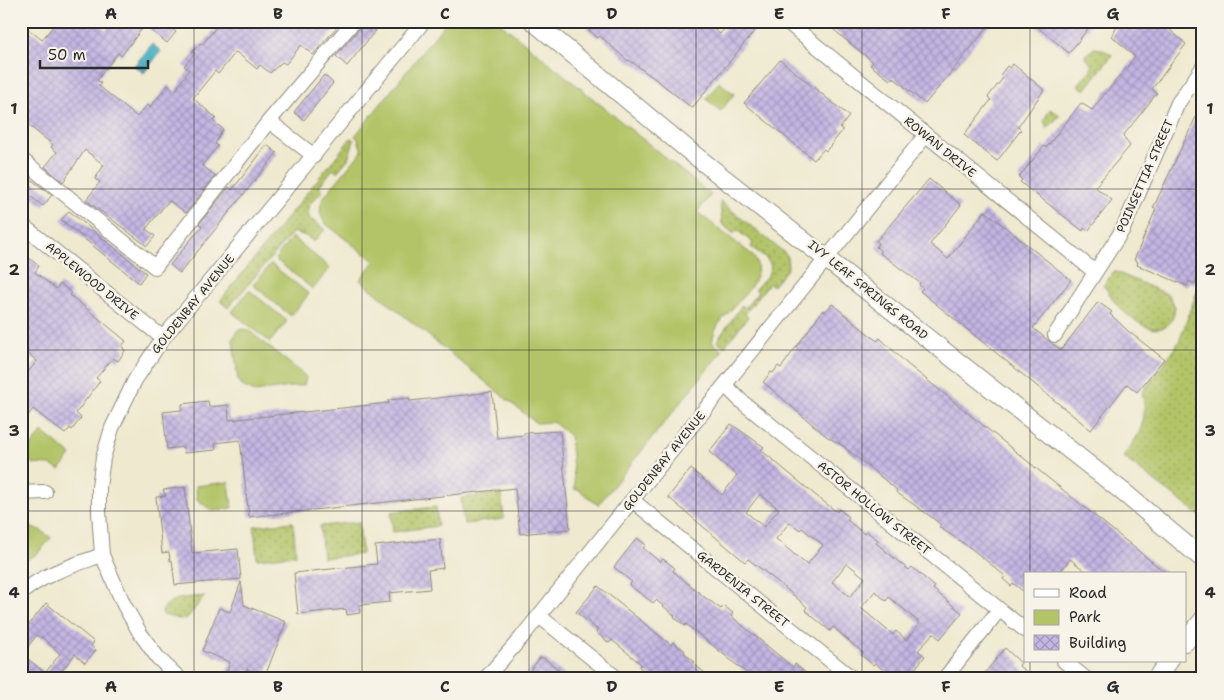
<svg xmlns="http://www.w3.org/2000/svg" width="1224" height="700" viewBox="0 0 1224 700" font-family="'Shantell Sans',sans-serif">
  <defs>
    <pattern id="grass-dots" width="8" height="8" patternUnits="userSpaceOnUse" patternTransform="scale(1.25)"><rect width="8" height="8" fill="#b3c468"/><path d="M2 2h.1M6 6h.1" fill="none" stroke="#929f56" stroke-width="1.8" stroke-linecap="round"/></pattern>
    <pattern id="building-cross-hatch" width="8" height="8" patternUnits="userSpaceOnUse" patternTransform="scale(1.25)"><rect width="8" height="8" fill="#c4b6e4"/><path d="M0 0l8 8M0 8l8-8" fill="none" stroke="#9f94b9"/></pattern>
  </defs>
  <rect width="100%" height="100%" fill="#f7f3e8"/>
  <filter id="ink" filterUnits="userSpaceOnUse"><feTurbulence type="fractalNoise" baseFrequency=".02" numOctaves="2"/><feDisplacementMap in="SourceGraphic" scale="10" xChannelSelector="R" yChannelSelector="G"/><feConvolveMatrix kernelMatrix="1 2 1 2 8 2 1 2 1" color-interpolation-filters="sRGB"/></filter>
  <filter id="wash" filterUnits="userSpaceOnUse"><feTurbulence type="fractalNoise" baseFrequency=".0096" numOctaves="4" result="noise"/><feDisplacementMap in="SourceGraphic" scale="20" xChannelSelector="R" yChannelSelector="G"/><feGaussianBlur stdDeviation="1.12" result="paint"/><feColorMatrix in="noise" values="0 0 0 0 0 0 0 0 0 0 0 0 0 0 0 0 0 1.4 0 .05"/><feComposite in="paint" operator="in"/></filter>
  <g filter="url(#wash)">
    <rect width="100%" height="100%" fill="#efe9cf"/>
    <path fill="url(#grass-dots)" stroke="#6f784a" d="M1094 48 1102 49 1112 55 1085 90 1078 85 1093 66 1084 57Z
      M1050 109 1060 115 1047 129 1044 120Z
      M351 138 354 140 348 159 337 172 333 169 319 186 323 190 308 206 309 218 325 229 314 242 306 236 293 232 228 308 220 301Z
      M720 201 787 255 788 268 773 286 769 283 745 314 748 317 724 347 717 341 742 305 745 308 758 292 755 289 768 275 771 266 766 258 751 247 753 243 737 230 734 234 722 224Z
      M1114 271 1169 295 1175 307C1174 316 1172 323 1164 327 1150 335 1126 315 1117 305 1111 298 1110 292 1103 286Z
      M1203 275V518L1123 457C1139 436 1149 420 1142 393L1179 342Z
      M501 493 504 519 464 524 461 498Z
      M436 507 438 526 393 532 391 512Z
      M293 522 296 555 257 559 254 526Z
      M359 522 362 554 323 558 320 526Z
      M205 596 187 618 180 619 163 615 162 612C168 596 190 598 205 596Z
      M1203 662V679H1189Z"/>
    <path fill="#b3c468" stroke="#6f784a" d="M447 21H498L711 195 697 212 751 254C774 277 728 308 717 327 714 332 713 338 712 342L722 351 598 505 578 489 575 490 570 436 553 422 536 423 360 280 374 261 326 224C319 216 319 207 323 198L362 151 358 139 355 136Z
      M719 82 734 94 721 111 706 99Z
      M292 237 330 268 313 289 275 259Z
      M271 264 309 294 291 316 253 285Z
      M249 290 287 321 270 342 232 312Z
      M242 329 248 330 303 374 306 377 304 385 255 392 242 386 238 380 233 339 237 331Z
      M42 432 71 455 60 470 50 465 34 464 24 456Z
      M229 482 232 508 212 511 197 499 196 486Z
      M28 527 40 530 51 538 37 554 21 563V536Z"/>
    <path fill="#3eabbe" stroke="#346b74" d="M152 44 161 51 144 73 134 66Z"/>
    <g id="blocks">
      <path fill="url(#building-cross-hatch)" fill-rule="evenodd" d="M57 21H95L106 30 113 21H148L121 56 118 53 97 80 101 83 99 86 137 117 147 105 150 107 168 85 175 91 189 70 184 66 195 53 192 52 200 43 202 45 221 21H342L313 55 301 45 286 64 282 62 270 73 260 65 257 69 236 52 218 74 215 71 193 98 216 118 213 121 223 129 215 144 218 146 202 165 215 176 186 213 170 201 165 205 146 229 155 236 147 246 86 200 100 182 95 179 104 165 85 150 63 182 45 167 57 152 51 147 53 145 21 119V23L42 40Z
        M155 21H162L176 32 167 43 149 29Z
        M363 21H383L347 66 336 56 361 27Z
        M593 21H704L720 34 730 21H747L756 29 692 108 658 81 629 60 628 61 600 36 598 38 587 28Z
        M823 21H993L925 104 893 77 890 80 870 65 873 62Z
        M1030 21H1094L1069 53Z
        M1120 21H1160L1186 44 1152 89 1157 93 1123 136 1130 146 1095 187 1112 200 1088 231 1084 228 1083 231 1020 182 1022 180 1019 177 1044 146 1046 148 1081 103 1092 110 1135 57 1112 36Z
        M780 60 849 116 840 128 843 130 826 151 824 149 814 160 744 103Z
        M1013 64 1044 90 1018 127 1021 130 997 161 964 135 991 100 988 97 1003 78 1000 75 1007 66 1010 68Z
        M324 75 333 83 304 120 294 112Z
        M1203 102V266L1195 284 1189 281 1187 286 1137 265 1138 262 1134 260 1156 209 1153 208Z
        M267 145 277 153 180 273 170 265 202 226 199 224 229 187 232 190Z
        M21 172 52 195 43 206 21 189Z
        M929 179 961 205 930 244 948 259 985 211 1071 280 1033 328 1050 342 1061 350 1098 302 1112 312 1110 314 1128 331 1164 359 1137 392 1127 384 1091 430 920 291 923 288 919 285 920 283 880 253 881 251 876 247 879 243 876 241 884 232Z
        M69 211 146 273 139 283 61 220Z
        M21 252 39 266 35 272 56 289 60 284 72 293 70 295 126 341 122 346 125 351 118 361 113 358 96 378 100 381 76 413 81 418 72 430 70 428 65 434 33 409 21 425V381L37 361 21 348Z
        M832 304 877 341 880 338 906 363 1167 574H1089L1070 559 1058 574H1025V593L1013 583 1011 586 1003 579 1005 576 972 549 939 527 941 525 934 519 896 492 897 490 843 446 826 436 763 382 771 372 773 373 778 366 781 368 823 310 825 312Z
        M492 392 497 438 524 435V433L560 431 570 529 520 534 515 488 249 517 240 440 215 443 216 450 184 453 183 447 167 449 163 412 182 410V404L208 401 209 407 228 405 229 420 389 403 388 400 409 398 410 401Z
        M731 424 764 447 761 450 820 499 837 512 839 509 849 517 847 520 864 534 866 531 878 540 876 543 905 567 909 570 912 567 935 587 933 589 962 613 940 639 933 633 918 651 925 656 907 679H894L875 663 873 665 861 655 863 653 833 627 830 631 805 610 807 607 778 582 748 559 745 562 668 497 691 469 722 495 737 475 709 452ZM760 494 779 509 764 527 746 512ZM790 522 800 530 802 528 823 545 807 565 776 539ZM847 563 865 578 850 597 832 582ZM875 591 886 601 889 597 920 623 906 640 896 631 893 635 861 608Z
        M185 487 192 553 238 549 241 579 175 585 172 560 170 561 169 552 162 553 156 497 166 496 163 490Z
        M637 538 646 545 643 548 660 562 663 559 675 568 673 571 703 596 721 609 724 606 733 613 731 616 789 664 793 667 795 664 813 679H754L686 624 685 626 674 617 675 616 656 600 653 603 629 585 632 582 614 567Z
        M440 539 443 568 428 570 430 589 389 593 390 602 359 605 360 613 347 615 346 609 298 614 294 573 377 564 375 546Z
        M241 582 244 605 286 622 265 676 247 669 243 678 227 672 230 662 202 651 219 608 230 612Z
        M598 586 671 645 673 642 685 651 684 653 695 662 693 663 712 679H654L639 667 641 664 612 640 609 643 596 632 598 630 576 612Z
        M46 603 94 642 91 646 96 650 85 663 75 654 55 679H21V635ZM37 635 41 638 42 637 60 654 45 673 22 654Z
        M1005 648 1021 663 1019 666 1035 679H980Z
        M540 658H544L570 679H523Z"/>
    </g>
  </g>
  <g filter="url(#ink)">
    <use href="#blocks" fill-opacity="0" stroke="#8d8a7d" stroke-width="1"/>
    <g fill="none" stroke-linecap="round" stroke-linejoin="round">
      <g stroke="#8d8a7d" stroke-width="16">
        <path id="minor" d="M786 21 1095 272
          M269 121 314 156
          M21 159 155 267 269 121 354 21
          M21 224 163 338
          M1055 335 1123 229 1178 103 1203 67
          M725 385 741 401 1025 630
          M21 493 45 492
          M632 500 853 679
          M21 593C45 573 74 565 102 555
          M539 616 618 679
          M1064 661 1086 679
          M180 679 158 658 140 633 124 605 102 555 99 512V487L103 458 112 428 135 380 163 338 424 21
          M485 679 521 638 925 136
          M944 679 999 610"/>
      </g>
      <g stroke="#8d8a7d" stroke-width="20">
        <path id="tertiary" d="M533 21 693 154 1122 491 1203 559
          M1185 642 1203 620
          M1156 679 1169 661"/>
      </g>
      <use href="#minor" stroke="#fff" stroke-width="14"/>
      <use href="#tertiary" stroke="#fff" stroke-width="18"/>
    </g>
  </g>
  <path fill="none" stroke="#2b2b2b" stroke-width="1" stroke-opacity="0.55" d="M194 21V679M362 21V679M529 21V679M696 21V679M862 21V679M1030 21V574M21 189H1203M21 350H1203M21 511H1203M1030 661V679"/>
  <g text-anchor="middle" stroke-width="5" stroke-linejoin="round" paint-order="stroke">
    <g font-size="12" fill="#2b2b2b" stroke="#f7f3e8">
      <text transform="translate(940 147) rotate(39)" y="4">ROWAN DRIVE</text>
      <text transform="translate(1145 176) rotate(-66)" y="4">POINSETTIA STREET</text>
      <text transform="translate(92 281) rotate(39)" y="4">APPLEWOOD DRIVE</text>
      <text transform="translate(868 290) rotate(39)" y="4">IVY LEAF SPRINGS ROAD</text>
      <text transform="translate(193 304) rotate(-51)" y="4">GOLDENBAY AVENUE</text>
      <text transform="translate(664 461) rotate(-51)" y="4">GOLDENBAY AVENUE</text>
      <text transform="translate(874 508) rotate(39)" y="4">ASTOR HOLLOW STREET</text>
      <text transform="translate(743 589) rotate(39)" y="4">GARDENIA STREET</text>
    </g>
  </g>
  <rect width="1224" height="700" fill="none" stroke="#f7f3e8" stroke-width="55"/>
  <rect x="1024" y="572" width="162" height="90" fill="#f7f3e8" stroke="#a5a39c"/>
  <rect x="1034" y="589" width="25" height="8" fill="#ffffff" stroke="#a5a39c"/>
  <text x="1069" y="598" font-size="15" fill="#2b2b2b">Road</text>
  <rect x="1034" y="610" width="25" height="15" fill="#b3c468" stroke="#a5a39c"/>
  <text x="1069" y="622" font-size="15" fill="#2b2b2b">Park</text>
  <rect x="1034" y="635" width="25" height="15" fill="url(#building-cross-hatch)" stroke="#a5a39c"/>
  <text x="1069" y="648" font-size="15" fill="#2b2b2b">Building</text>
  <path d="M40 60v8h108v-8" fill="none" stroke="#2b2b2b" stroke-width="2.5"/>
  <text x="48" y="60" font-size="15" fill="#2b2b2b" stroke="#f7f3e8" stroke-width="4" paint-order="stroke">50 m</text>
  <rect x="28" y="28" width="1168" height="644" fill="none" stroke="#2b2b2b" stroke-width="2"/>
  <g font-size="16" text-anchor="middle" font-weight="bold" fill="#2b2b2b">
    <text x="111" y="19">A</text>
    <text x="278" y="19">B</text>
    <text x="445" y="19">C</text>
    <text x="612" y="19">D</text>
    <text x="779" y="19">E</text>
    <text x="946" y="19">F</text>
    <text x="1113" y="19">G</text>
    <text x="14" y="114">1</text>
    <text x="1210" y="114">1</text>
    <text x="14" y="275">2</text>
    <text x="1210" y="275">2</text>
    <text x="14" y="436">3</text>
    <text x="1210" y="436">3</text>
    <text x="14" y="598">4</text>
    <text x="1210" y="598">4</text>
    <text x="111" y="692">A</text>
    <text x="278" y="692">B</text>
    <text x="445" y="692">C</text>
    <text x="612" y="692">D</text>
    <text x="779" y="692">E</text>
    <text x="946" y="692">F</text>
    <text x="1113" y="692">G</text>
  </g>
</svg>
